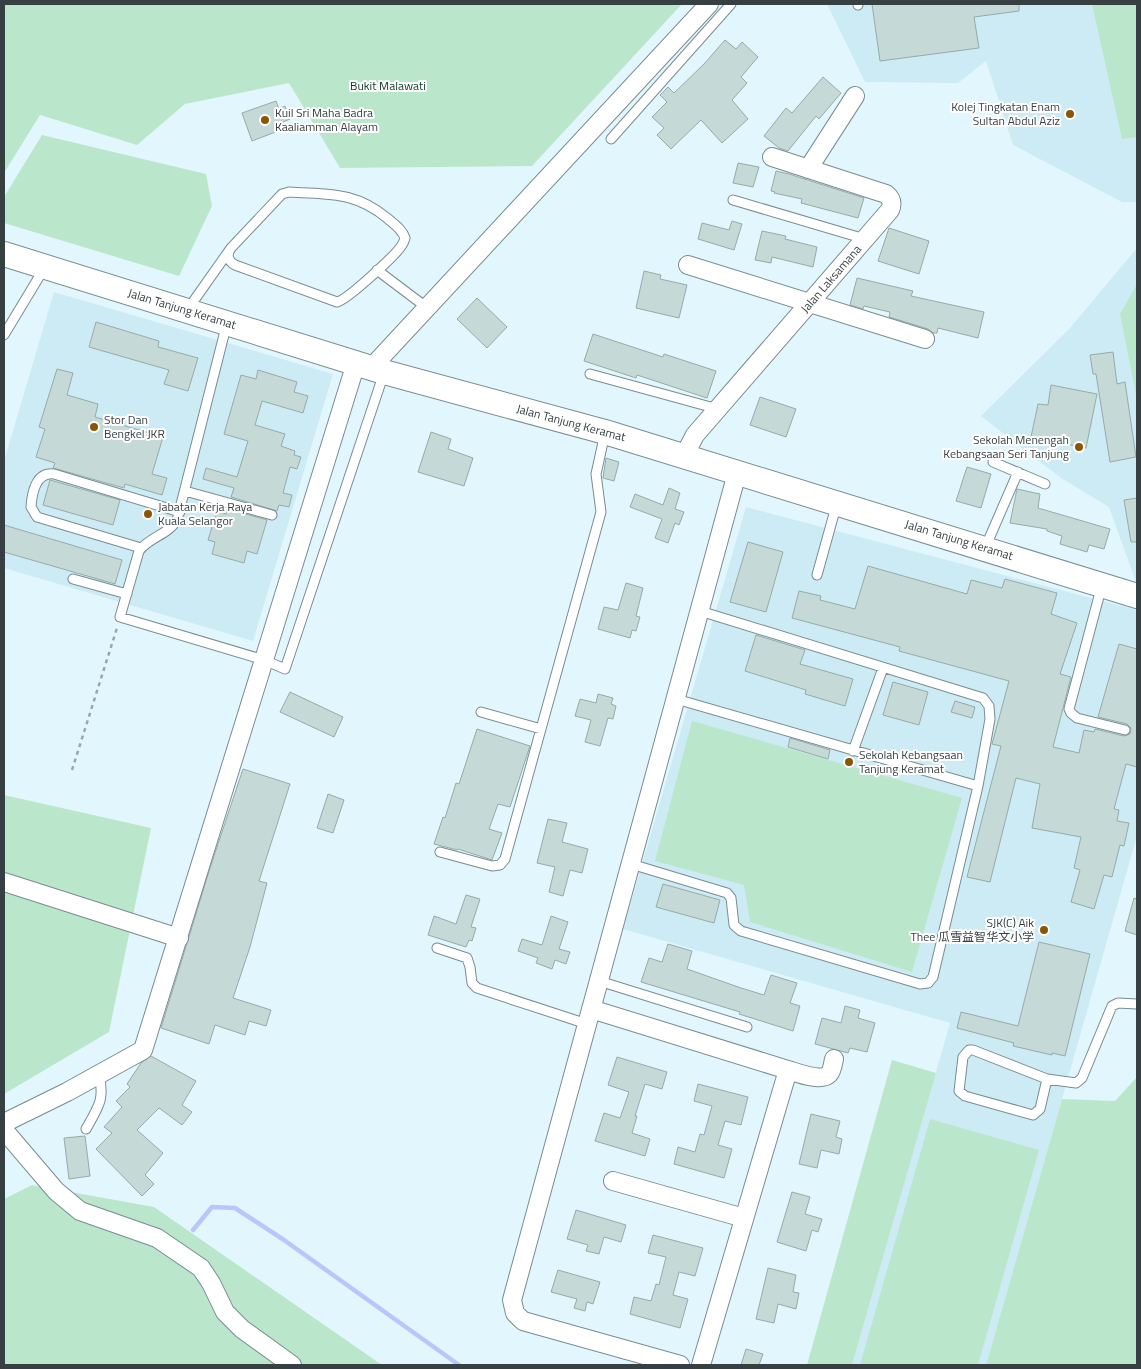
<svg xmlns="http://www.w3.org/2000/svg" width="1141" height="1369" viewBox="0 0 1141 1369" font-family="'Titillium Web','Noto Sans SC',sans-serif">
  <rect width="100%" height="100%" fill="#e2f7fd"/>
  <path fill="#cdebf4" d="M827 4H1137V202H1122L1013 145 986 61 958 83 865 82Z
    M1137 248V585L1109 507 1061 478 981 416 1070 328Z
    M54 292 333 374 253 641 4 568V461Z
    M746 507 1137 610V836L986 1365H852L950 1023 623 929Z"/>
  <path fill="#bae7cb" d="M4 4H682L532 166 340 168 289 83 185 104 137 145 40 115 4 173Z
    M1092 4H1137V137L1122 139Z
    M42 135 206 174 212 206 179 276 4 223V197Z
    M1137 284V400L1120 314Z
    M692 721 962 798 912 972 750 922 744 885 655 861Z
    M4 795 151 828 109 1032 4 1094Z
    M892 1060 936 1073 852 1365H807Z
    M1137 1077V1365H986L1062 1099 1115 1101Z
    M930 1119 1039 1150 978 1365H860Z
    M32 1185 154 1207 382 1365H4V1199Z"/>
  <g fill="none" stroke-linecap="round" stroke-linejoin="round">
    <path stroke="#bbc5fd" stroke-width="4.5" d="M193 1230 212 1207 235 1208 284 1240 459 1365"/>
  </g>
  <path fill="#c5dad7" stroke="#96aba8" d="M872 4H1019V11L974 17 979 48 880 61Z
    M725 40 736 49 742 42 758 57 741 77 747 83 732 100 748 119 722 143 701 120 671 149 657 135 664 128 652 117 667 102 660 95 668 87 674 93 704 64Z
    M823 77 841 93 819 119 816 116 788 151 779 148 764 136 786 108 792 113Z
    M276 101 279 109 285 106 290 119 283 122 286 128 252 141 242 113Z
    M738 163 759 167 753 187 733 183Z
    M776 171 789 174 864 198 858 218 801 203 802 199 774 193 775 192 771 191Z
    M732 221 742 224 734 250 698 239 702 223 729 230Z
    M889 228 929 241 919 274 878 261Z
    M762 231 786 236 785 239 817 247 813 267 772 257 771 263 755 260Z
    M644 271 661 275 660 279 687 285 679 318 636 308Z
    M857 278 913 291 911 296 984 312 978 338 938 328 937 333H933L928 329 889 317 890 312 864 306 863 309 850 305Z
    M477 298 507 327 487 348 457 319Z
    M96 322 159 341 158 347 198 358 188 391 164 384 169 370 89 347Z
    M593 334 663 357 664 354 716 371 707 398 637 375 636 378 584 361Z
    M1113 352 1117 384 1125 382 1136 457 1110 462 1096 374H1093L1090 355Z
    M57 369 73 373 67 395 98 404 95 417 163 437 152 474 167 478 162 495 125 484 124 488 53 468 55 463 36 457 45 429 39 427Z
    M258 370 297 382 294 392 308 396 303 413 262 401 255 425 285 434 281 446 295 451 294 455 301 457 297 469 290 467 283 493 292 495 289 507 279 505 277 511 231 497 234 488 203 479 206 468 237 477 248 441 224 434 241 375 256 379Z
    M1051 385 1097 394 1086 448 1031 437 1038 404 1048 405Z
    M760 397 796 409 786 437 750 425Z
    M431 432 451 439 448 449 473 458 464 486 418 472Z
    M606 458 619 462 614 481 603 478Z
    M967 467 991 474 981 508 956 501Z
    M50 480 120 500 113 525 43 505Z
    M669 488 680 493 675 509 684 512 679 525 675 523 668 543 655 538 662 519 630 507 635 494 663 505Z
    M1017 489 1040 494 1038 508 1110 529 1104 549 1089 545 1087 552 1060 544 1062 536 1047 531V529L1010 523Z
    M1137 498V542H1131L1124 500Z
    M228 509 267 520 257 554 247 551 244 563 212 554 215 542 208 540 217 511 226 514Z
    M4 525 122 560 115 584 4 552Z
    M748 542 783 552 766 612 730 602Z
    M868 566 967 594 971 580 1002 588 1005 579 1057 593 1051 614 1077 623 1060 674 1071 677 1053 747 1079 753 1084 730 1094 732 1095 729 1124 736 1130 734 1131 728 1127 724 1098 717 1119 644 1137 649V767L1126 764 1114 809 1119 810 1117 821 1129 823 1124 846 1120 845 1112 877 1104 875 1094 909 1071 902 1080 870 1074 868 1081 837 1032 828 1040 784 1016 778 990 882 967 877 1001 746 992 744 1009 681 899 651 900 647 792 618 799 591 821 596 820 600 855 609Z
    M626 583 643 588 636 616 640 617 636 631 632 630 630 638 598 629 604 607 618 610Z
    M756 635 805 650 800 664 853 679 845 706 805 694 806 690 745 671Z
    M893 682 928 692 919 725 883 715Z
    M290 692 343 717 334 737 280 712Z
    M598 694 613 698 611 704 616 706 613 719 608 718 600 746 585 742 591 720 575 716 580 699 596 703Z
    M955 701 975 707 972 718 951 712Z
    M477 729 530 746 510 807 498 804 489 829 502 833 492 860 458 849 457 850 434 844 443 817 445 818 456 783 459 784Z
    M790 738 830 750 828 759 788 747Z
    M243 769 290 784 259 881 267 883 250 947 233 998 271 1010 266 1026 249 1021 245 1035 215 1025 209 1044 161 1028 210 868Z
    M328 794 344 800 333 833 317 828Z
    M548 819 567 823 562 842 588 849 582 873 570 870 563 896 549 892 555 867 537 863Z
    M663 884 720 900 714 923 656 907Z
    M466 895 480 899 471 927 476 928 472 941 469 940 466 947 428 935 434 916 456 924Z
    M1134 898 1137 899V935L1125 931Z
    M551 916 568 922 559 949 570 952 566 964 555 960 552 969 536 963 538 958 518 951 522 939 542 945Z
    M1039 942 1090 954 1065 1056 1052 1053V1055L1013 1046 1014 1043 957 1028 961 1012 1018 1026Z
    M668 944 692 951 687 969 741 988 764 995 771 975 797 983 790 1003 800 1006 793 1031 739 1014 740 1012 641 982 649 958 662 962Z
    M845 1006 860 1010 858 1018 875 1023 867 1052 850 1048 848 1053 815 1044 822 1018 841 1023Z
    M151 1056 196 1081 182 1105 192 1112 182 1125 159 1108 137 1130 163 1153 145 1175 154 1184 142 1196 96 1149 112 1133 104 1127 122 1107 116 1101 130 1087 127 1084 141 1063Z
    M617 1057 667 1072 662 1089 645 1084 635 1116H637L632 1133 650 1139 645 1156 595 1141 604 1113 620 1118 629 1092 608 1085Z
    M698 1084 748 1097 741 1125 725 1121 718 1145 732 1149 724 1178 674 1164 678 1147 695 1152 700 1134 704 1135 712 1106 694 1101Z
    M811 1114 840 1121 836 1137 842 1139 839 1154 821 1150 817 1168 799 1164Z
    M85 1136 90 1176 69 1179 64 1138Z
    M792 1192 810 1197 805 1214 822 1219 818 1232 812 1230 806 1251 777 1242Z
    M576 1210 626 1225 621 1242 604 1237 599 1254 586 1251 588 1245 567 1239Z
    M653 1235 703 1248 695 1276 679 1272 673 1295 688 1299 680 1328 630 1314 634 1297 651 1301 656 1284 659 1285 666 1257 648 1253Z
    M768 1268 796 1275 793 1292 799 1293 796 1309 778 1304 774 1323 756 1319Z
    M558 1270 600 1282 593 1304 587 1302 585 1311 574 1308 577 1299 551 1292Z
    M746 1349 763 1354 759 1365H741Z"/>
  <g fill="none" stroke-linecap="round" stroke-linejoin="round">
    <g stroke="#798c92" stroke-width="11">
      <path id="lane" d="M858 4V5
        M611 139 731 4
        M733 200 865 239
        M377 270 426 307
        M188 309 231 248 282 194 289 192C329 195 354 191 387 218 394 224 402 229 405 238 404 242 404 242 402 245 396 255 347 300 337 302L235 265C228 261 226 255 231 248
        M227 323 177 520C168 535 149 537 139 551L120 617 264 660 285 669 384 373
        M4 335 45 267
        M590 374 718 409
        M993 462 1045 484
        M185 491 272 515
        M141 548 37 517 31 507C32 492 36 472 54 474L180 512
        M985 548 1018 472
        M817 575 837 503
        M73 579 127 594
        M1102 585 1069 709 1071 713 1077 718 1125 730
        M700 611 983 698 989 706 990 719 978 786
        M481 712 541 729
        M853 751 883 668
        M440 852 492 866 500 865 505 859 601 512 596 474 605 433
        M631 864 727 893 731 898 734 925 741 931 920 984 928 983 933 977 978 786 676 699
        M437 948 467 958 470 967 472 983 477 988 587 1024
        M599 981 747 1027
        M1047 1079 1040 1109 1033 1115 965 1096 959 1091 963 1057 969 1050H973L1047 1079 1076 1083 1082 1078 1112 1006 1118 1003 1137 1004
        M86 1129C98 1107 105 1101 99 1074"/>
    </g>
    <g stroke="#798c92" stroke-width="20">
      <path id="street" d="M808 169 855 96
        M688 265 925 339
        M371 368 709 4
        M684 456 695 435 890 210C893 203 892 199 886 194L772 157
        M4 882 179 938
        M591 1009 788 1070C798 1073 821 1082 829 1074 832 1071 833 1064 834 1059
        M4 1123 67 1092 143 1050 356 363
        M4 1130 56 1191 80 1211 157 1238 201 1268 211 1283 225 1312 242 1329 292 1365
        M613 1181 744 1218
        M680 1365 523 1321 515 1313 512 1300 737 473
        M701 1365 788 1070"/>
    </g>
    <g stroke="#798c92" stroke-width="26">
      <path id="secondary" d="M4 254 384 372 605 432 1137 596"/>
    </g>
    <path stroke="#98a7ac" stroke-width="2.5" stroke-dasharray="4 4" stroke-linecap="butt" d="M72 770 117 628"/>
    <use href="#lane" stroke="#fff" stroke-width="9"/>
    <use href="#street" stroke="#fff" stroke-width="18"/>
    <use href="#secondary" stroke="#fff" stroke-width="24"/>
  </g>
  <g fill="#8b5504" stroke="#fff" stroke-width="2">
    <circle cx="1070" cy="114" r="5"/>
    <circle cx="265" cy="120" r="5"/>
    <circle cx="94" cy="427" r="5"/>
    <circle cx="1079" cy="447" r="5"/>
    <circle cx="148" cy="514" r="5"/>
    <circle cx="849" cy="762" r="5"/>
    <circle cx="1044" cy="930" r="5"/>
  </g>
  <g text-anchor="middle" stroke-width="4" stroke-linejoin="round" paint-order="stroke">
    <g font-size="12" fill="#0c3b24" stroke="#fff">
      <text x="388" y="90">Bukit Malawati</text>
    </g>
    <g font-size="12" fill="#363f41" stroke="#fff" text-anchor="start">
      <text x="1060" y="111" text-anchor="end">Kolej Tingkatan Enam<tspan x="1060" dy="14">Sultan Abdul Aziz</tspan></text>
      <text x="275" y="117">Kuil Sri Maha Badra<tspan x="275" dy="14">Kaaliamman Alayam</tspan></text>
      <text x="104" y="424">Stor Dan<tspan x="104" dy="14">Bengkel JKR</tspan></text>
      <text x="1069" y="444" text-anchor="end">Sekolah Menengah<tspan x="1069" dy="14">Kebangsaan Seri Tanjung</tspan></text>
      <text x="158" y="511">Jabatan Kerja Raya<tspan x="158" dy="14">Kuala Selangor</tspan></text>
      <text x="859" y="759">Sekolah Kebangsaan<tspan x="859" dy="14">Tanjung Keramat</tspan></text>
      <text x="1034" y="927" text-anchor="end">SJK(C) Aik<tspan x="1034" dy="14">Thee 瓜雪益智华文小学</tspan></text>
    </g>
    <g font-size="12" fill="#363f41" stroke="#fff">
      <text transform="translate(831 279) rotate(-49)" y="4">Jalan Laksamana</text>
      <text transform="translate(182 309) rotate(17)" y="4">Jalan Tanjung Keramat</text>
      <text transform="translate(571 423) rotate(15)" y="4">Jalan Tanjung Keramat</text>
      <text transform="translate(959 540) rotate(17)" y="4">Jalan Tanjung Keramat</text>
    </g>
  </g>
  <rect width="1141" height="1369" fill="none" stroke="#363f41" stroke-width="10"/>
</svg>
